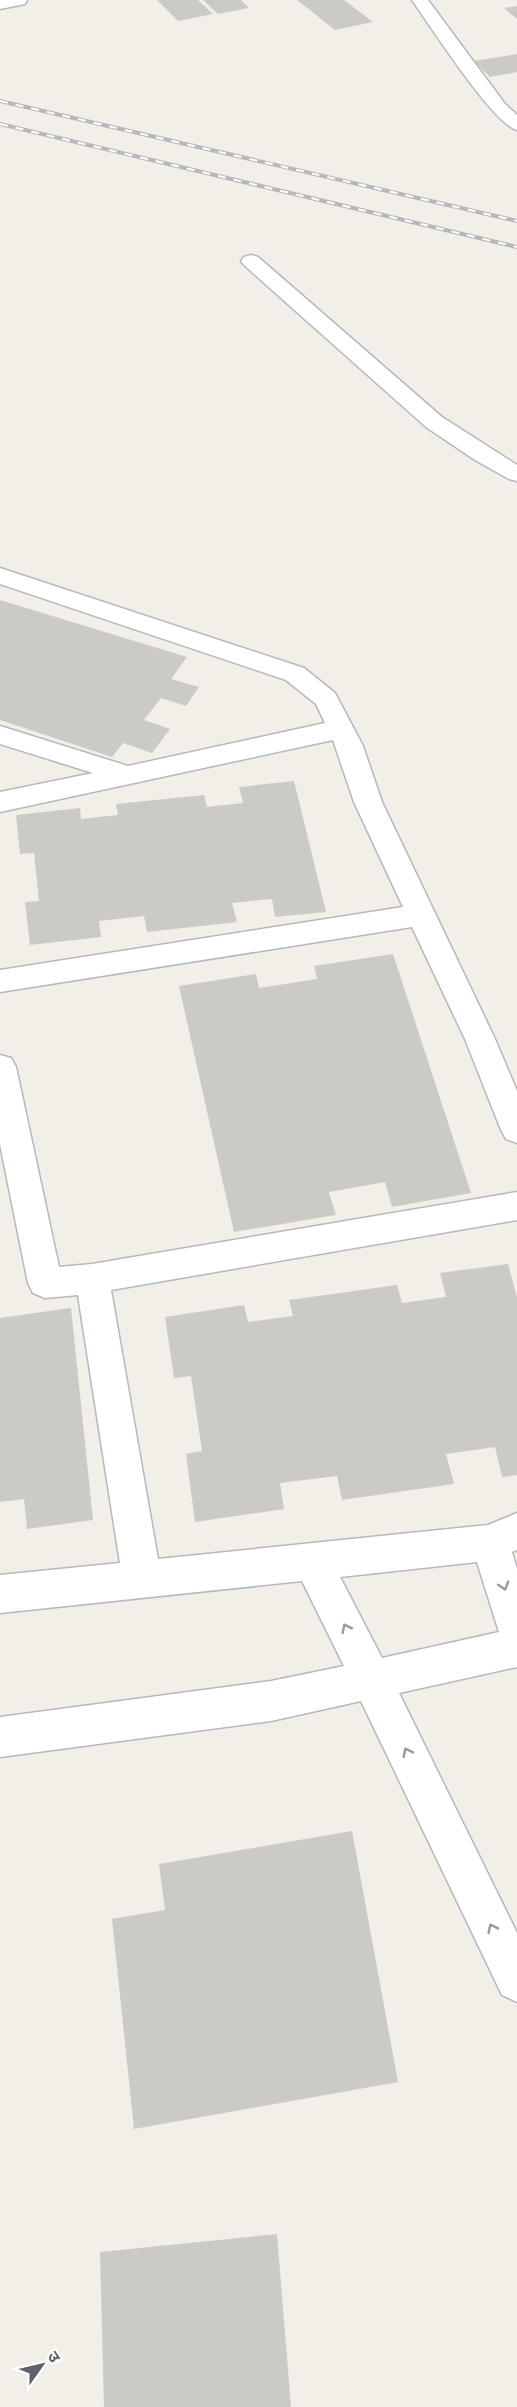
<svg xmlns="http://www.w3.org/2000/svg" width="517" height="2407" viewBox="0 0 517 2407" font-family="Ubuntu,'Noto Sans Devanagari',sans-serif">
  <rect width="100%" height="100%" fill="#f1efe8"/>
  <path fill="#cccac5" d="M157 0H198L213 14 178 21Z
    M203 0H241L249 8 218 14Z
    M297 0H344L373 22 335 30Z
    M517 6V19L504 8Z
    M517 54V72L490 77 474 61Z
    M0 600 187 657 171 679 199 687 186 706 161 698 144 720 170 729 152 753 123 743 112 757 0 720Z
    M294 781 326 912 275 917 272 899 232 903 237 922 147 932 144 916 99 921 101 937 30 945 25 902 39 901 34 853 20 854 16 815 80 808 81 819 118 815 116 804 204 795 207 807 243 803 239 787Z
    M393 954 471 1193 392 1207 385 1182 329 1192 336 1215 234 1232 179 986 256 974 259 988 317 979 314 966Z
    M508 1264 517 1297V1475L502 1477 495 1447 446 1454 454 1484 342 1500 337 1476 280 1483 284 1509 195 1522 186 1454 202 1451 191 1376 174 1378 165 1317 244 1305 248 1322 293 1316 289 1300 397 1285 402 1303 446 1297 440 1273Z
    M71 1308 93 1520 27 1529 24 1499 0 1502V1318Z
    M352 1831 398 2082 134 2129 112 1919 165 1910 159 1864Z
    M277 2234 291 2407H104L100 2252Z"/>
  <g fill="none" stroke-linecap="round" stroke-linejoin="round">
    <g stroke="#b5b8bc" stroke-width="3">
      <path id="minor" d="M0 0H27L25 4 0 9Z
        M412 0H428L505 104 517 115V130C494 125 429 24 412 0Z
        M251 255 258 257 442 417 517 465V481L509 479 475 460 426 427 244 265 241 261 244 257Z
        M0 568 304 668 335 693 363 746 382 802 495 1039 517 1091V1143L506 1139 501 1130 465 1039 412 927 0 992V970L403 907 354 802 333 740 0 812V792L93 773 0 744V726L128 766 325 723 316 704 286 680 0 584Z
        M0 1055 11 1058 16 1067 59 1267 92 1264 517 1192V1220L111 1290 158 1559 488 1525 517 1513V1550L512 1552 517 1569V1667L399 1693 517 1933V2002L502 1995 361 1701 271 1721 0 1757V1717L271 1681 344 1666 302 1581 0 1613V1575L120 1563 78 1295 45 1298 33 1293 28 1283 0 1144ZM477 1562 499 1632 382 1658 340 1577Z"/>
    </g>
    <use href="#minor" fill="#fff" fill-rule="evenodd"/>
    <g stroke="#b6b7b8" stroke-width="4">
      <path id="rail" d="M0 101 517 221
        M0 124 517 247"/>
    </g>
    <use href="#rail" stroke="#fff" stroke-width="2" stroke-dasharray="8" stroke-linecap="butt"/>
  </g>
  <defs><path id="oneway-chevron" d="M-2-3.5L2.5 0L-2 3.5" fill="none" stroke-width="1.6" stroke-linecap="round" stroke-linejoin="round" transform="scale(1.5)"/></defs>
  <g stroke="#979a9d">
    <use href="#oneway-chevron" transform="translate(504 1586) rotate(73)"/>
    <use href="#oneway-chevron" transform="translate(346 1628) rotate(-117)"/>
    <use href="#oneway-chevron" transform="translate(407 1752) rotate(-116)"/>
    <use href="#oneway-chevron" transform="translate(492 1928) rotate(-116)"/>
  </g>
  <g transform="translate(42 2365) rotate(56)" stroke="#ffffff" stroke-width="4.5" paint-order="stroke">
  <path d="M0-4.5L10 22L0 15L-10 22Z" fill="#5f6368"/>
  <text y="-9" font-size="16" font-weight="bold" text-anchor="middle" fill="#5f6368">उ</text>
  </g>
</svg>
